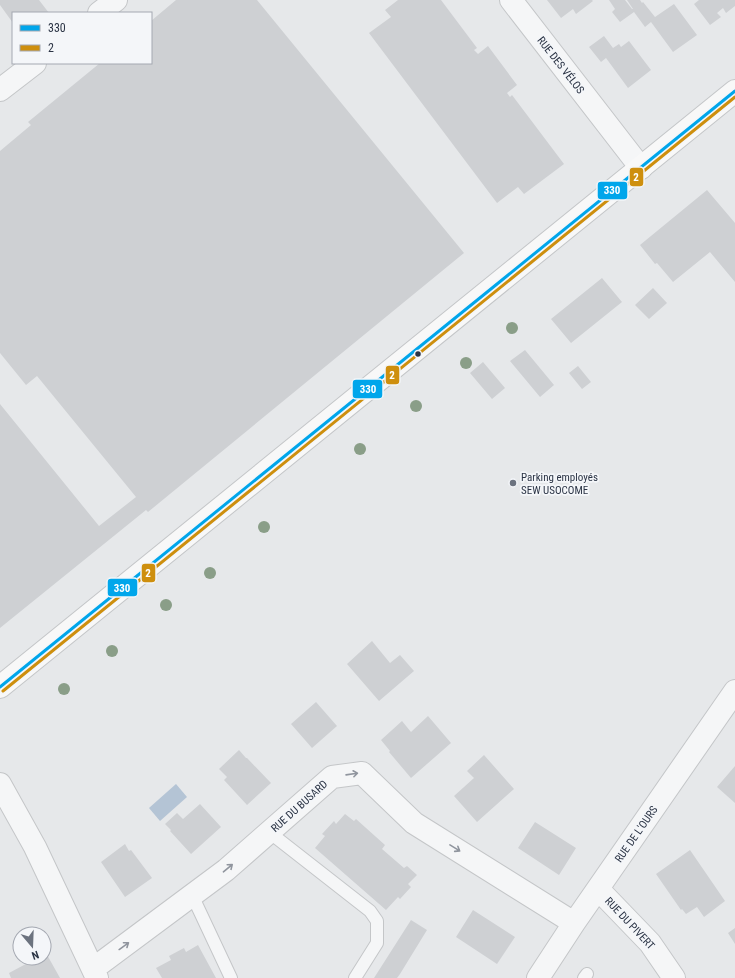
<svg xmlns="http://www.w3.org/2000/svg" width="735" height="978" viewBox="0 0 735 978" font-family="'Roboto Condensed',sans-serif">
  <rect width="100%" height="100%" fill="#e6e8ea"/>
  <path fill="#b4c4d5" d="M176 784 187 797 160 821 149 808Z"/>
  <path fill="#ced0d3" d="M0 0H39L49 13H13V23L0 5Z
    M176 0H257L464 253 148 512 146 510 0 628V404L99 526 136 497 37 376 26 385 0 353V151L31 125 28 122 100 63H151V21Z
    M398 0H441L477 48 474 50 478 54 488 46 517 85 507 93 510 97 512 95 564 164 524 194 518 187 497 203 369 33 391 17 385 10Z
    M547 0H592L593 1 576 14 573 9 561 18Z
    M609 0H625L632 9H633L627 0H640L642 3 643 2 655 17 674 4 697 35 673 52 651 22 645 27 634 12 620 22 612 12 615 9Z
    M699 0H735V6L726 13 723 8 717 13 721 17 710 25 694 4Z
    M604 36 613 48 619 44 621 47 629 41 651 70 628 88 606 58 601 62 589 47Z
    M707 190 735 223V282L710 252 673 282 657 263 655 264 640 245Z
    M602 278 622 302 571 343 551 319Z
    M653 288 667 303 649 319 635 305Z
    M525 350 554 385 540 397 510 361Z
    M483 362 505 388 492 399 470 373Z
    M578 366 591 382 582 389 569 373Z
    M372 641 390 663 400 655 414 671 379 701 347 664Z
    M316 702 337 726 312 748 291 724Z
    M428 716 451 743 411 778 389 752 390 751 381 740 402 721 411 732Z
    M239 750 246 758H247L271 783 247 805 224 780 227 777 219 769Z
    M484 755 514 789 477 822 454 796 474 778 467 771Z
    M735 766V803L717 787Z
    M200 804 221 827 191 854 170 831 171 830 165 824 177 813 183 819Z
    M345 814 354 821 356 819 385 845 382 849 404 868 407 866 417 875 408 884 411 887 400 899 398 897 386 910 315 848 325 836 322 834 334 821 336 824Z
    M535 822 576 848 559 875 518 848Z
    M125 844 129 851 131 850 152 878 125 897 101 862Z
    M690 850 725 901 704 917 697 907 686 914 682 909 681 910 656 874Z
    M473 910 515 937 497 964 456 937Z
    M411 920 427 930 400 974 397 978H374Z
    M735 928V944L728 933Z
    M198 945 216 978H162L156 968 171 960 169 956 184 948 186 952Z
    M46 953 60 978H11L9 973 37 958H44V954Z"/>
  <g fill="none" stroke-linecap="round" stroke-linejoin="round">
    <g stroke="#c4c6c8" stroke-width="14">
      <path id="lane" d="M269 832 370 911 377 921V943L355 978
        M192 895 231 978
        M584 978 587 974"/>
    </g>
    <g stroke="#c4c6c8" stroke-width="24">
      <path id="street" d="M511 0 641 168
        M99 13 116 0
        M0 90 35 63
        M0 784 35 847 97 978
        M598 889 650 943 674 978
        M93 969 226 870 332 777 362 773 414 823 574 923
        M538 978 574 923 735 691"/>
    </g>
    <g stroke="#c4c6c8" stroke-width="24">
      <path id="secondary" d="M0 687 735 91"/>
    </g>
    <use href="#lane" stroke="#f5f6f7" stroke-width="12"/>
    <use href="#street" stroke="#f5f6f7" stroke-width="22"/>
    <use href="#secondary" stroke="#f8f8f8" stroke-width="22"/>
    <g stroke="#f4f6f9" stroke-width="6">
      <path id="bus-1" d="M0 687 735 91"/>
    </g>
    <g stroke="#f4f6f9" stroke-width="6">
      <path id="bus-2" d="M3 691 735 97"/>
    </g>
    <use href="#bus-1" stroke="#00a6eb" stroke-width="3"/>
    <use href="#bus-2" stroke="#ce8f0e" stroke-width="3"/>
  </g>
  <g fill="#8a9e88">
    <circle cx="512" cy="328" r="6"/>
    <circle cx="466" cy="363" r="6"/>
    <circle cx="416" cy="406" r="6"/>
    <circle cx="360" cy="449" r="6"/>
    <circle cx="264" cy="527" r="6"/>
    <circle cx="210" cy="573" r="6"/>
    <circle cx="166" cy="605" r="6"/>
    <circle cx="112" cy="651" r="6"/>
    <circle cx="64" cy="689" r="6"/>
  </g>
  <defs><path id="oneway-shaft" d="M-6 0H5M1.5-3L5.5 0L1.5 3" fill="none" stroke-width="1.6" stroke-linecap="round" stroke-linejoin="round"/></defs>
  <g stroke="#90959e">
    <use href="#oneway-shaft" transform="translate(352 774) rotate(-8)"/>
    <use href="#oneway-shaft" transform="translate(455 848) rotate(32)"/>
    <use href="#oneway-shaft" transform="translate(228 868) rotate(-40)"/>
    <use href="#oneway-shaft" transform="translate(124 946) rotate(-36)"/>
  </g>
  <circle fill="#2b3445" stroke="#f4f6f9" stroke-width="1.5" cx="418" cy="354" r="3.5"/>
  <circle fill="#6c737f" stroke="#f4f6f9" stroke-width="1.5" cx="513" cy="483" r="4"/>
  <g text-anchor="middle" stroke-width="3.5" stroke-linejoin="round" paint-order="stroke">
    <g font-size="11" fill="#2b3445" stroke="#f4f6f9">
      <text transform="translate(561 65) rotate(52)" y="4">RUE DES VÉLOS</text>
      <text transform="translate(299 806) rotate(-42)" y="4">RUE DU BUSARD</text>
      <text transform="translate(636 834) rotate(-55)" y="4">RUE DE L'OURS</text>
      <text transform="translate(630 923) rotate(47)" y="4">RUE DU PIVERT</text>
    </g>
    <g font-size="11" fill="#2b3445" stroke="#f4f6f9" text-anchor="start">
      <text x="521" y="481">Parking employés<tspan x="521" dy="13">SEW USOCOME</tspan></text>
    </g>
  </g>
  <g stroke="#f4f6f9" stroke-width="1.5">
    <rect x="629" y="167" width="15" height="20" rx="4" fill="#ce8f0e"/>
    <rect x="597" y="181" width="31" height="19" rx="4" fill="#00a6eb"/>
    <rect x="385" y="365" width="15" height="20" rx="4" fill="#ce8f0e"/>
    <rect x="352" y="379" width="31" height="20" rx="4" fill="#00a6eb"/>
    <rect x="141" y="563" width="15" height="20" rx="4" fill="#ce8f0e"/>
    <rect x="107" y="578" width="31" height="19" rx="4" fill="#00a6eb"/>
  </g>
  <g font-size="11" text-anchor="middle" font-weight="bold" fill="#fff">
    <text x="636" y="181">2</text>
    <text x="612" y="194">330</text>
    <text x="392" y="379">2</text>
    <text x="368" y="393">330</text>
    <text x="148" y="577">2</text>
    <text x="122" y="592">330</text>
  </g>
  <rect x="12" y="12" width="140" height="52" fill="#f4f6f9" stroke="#a4a8b1"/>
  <rect x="20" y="25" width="20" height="6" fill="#00a6eb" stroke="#a4a8b1"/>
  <text x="48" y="32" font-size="12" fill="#2b3445">330</text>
  <rect x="20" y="45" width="20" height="6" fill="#ce8f0e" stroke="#a4a8b1"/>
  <text x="48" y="52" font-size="12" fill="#2b3445">2</text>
  <g transform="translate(32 946) rotate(161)"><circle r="19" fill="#f4f6f9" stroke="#a4a8b1"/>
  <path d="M0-3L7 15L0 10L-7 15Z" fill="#6c737f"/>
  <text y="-6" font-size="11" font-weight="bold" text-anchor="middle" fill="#2b3445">N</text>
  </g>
</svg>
